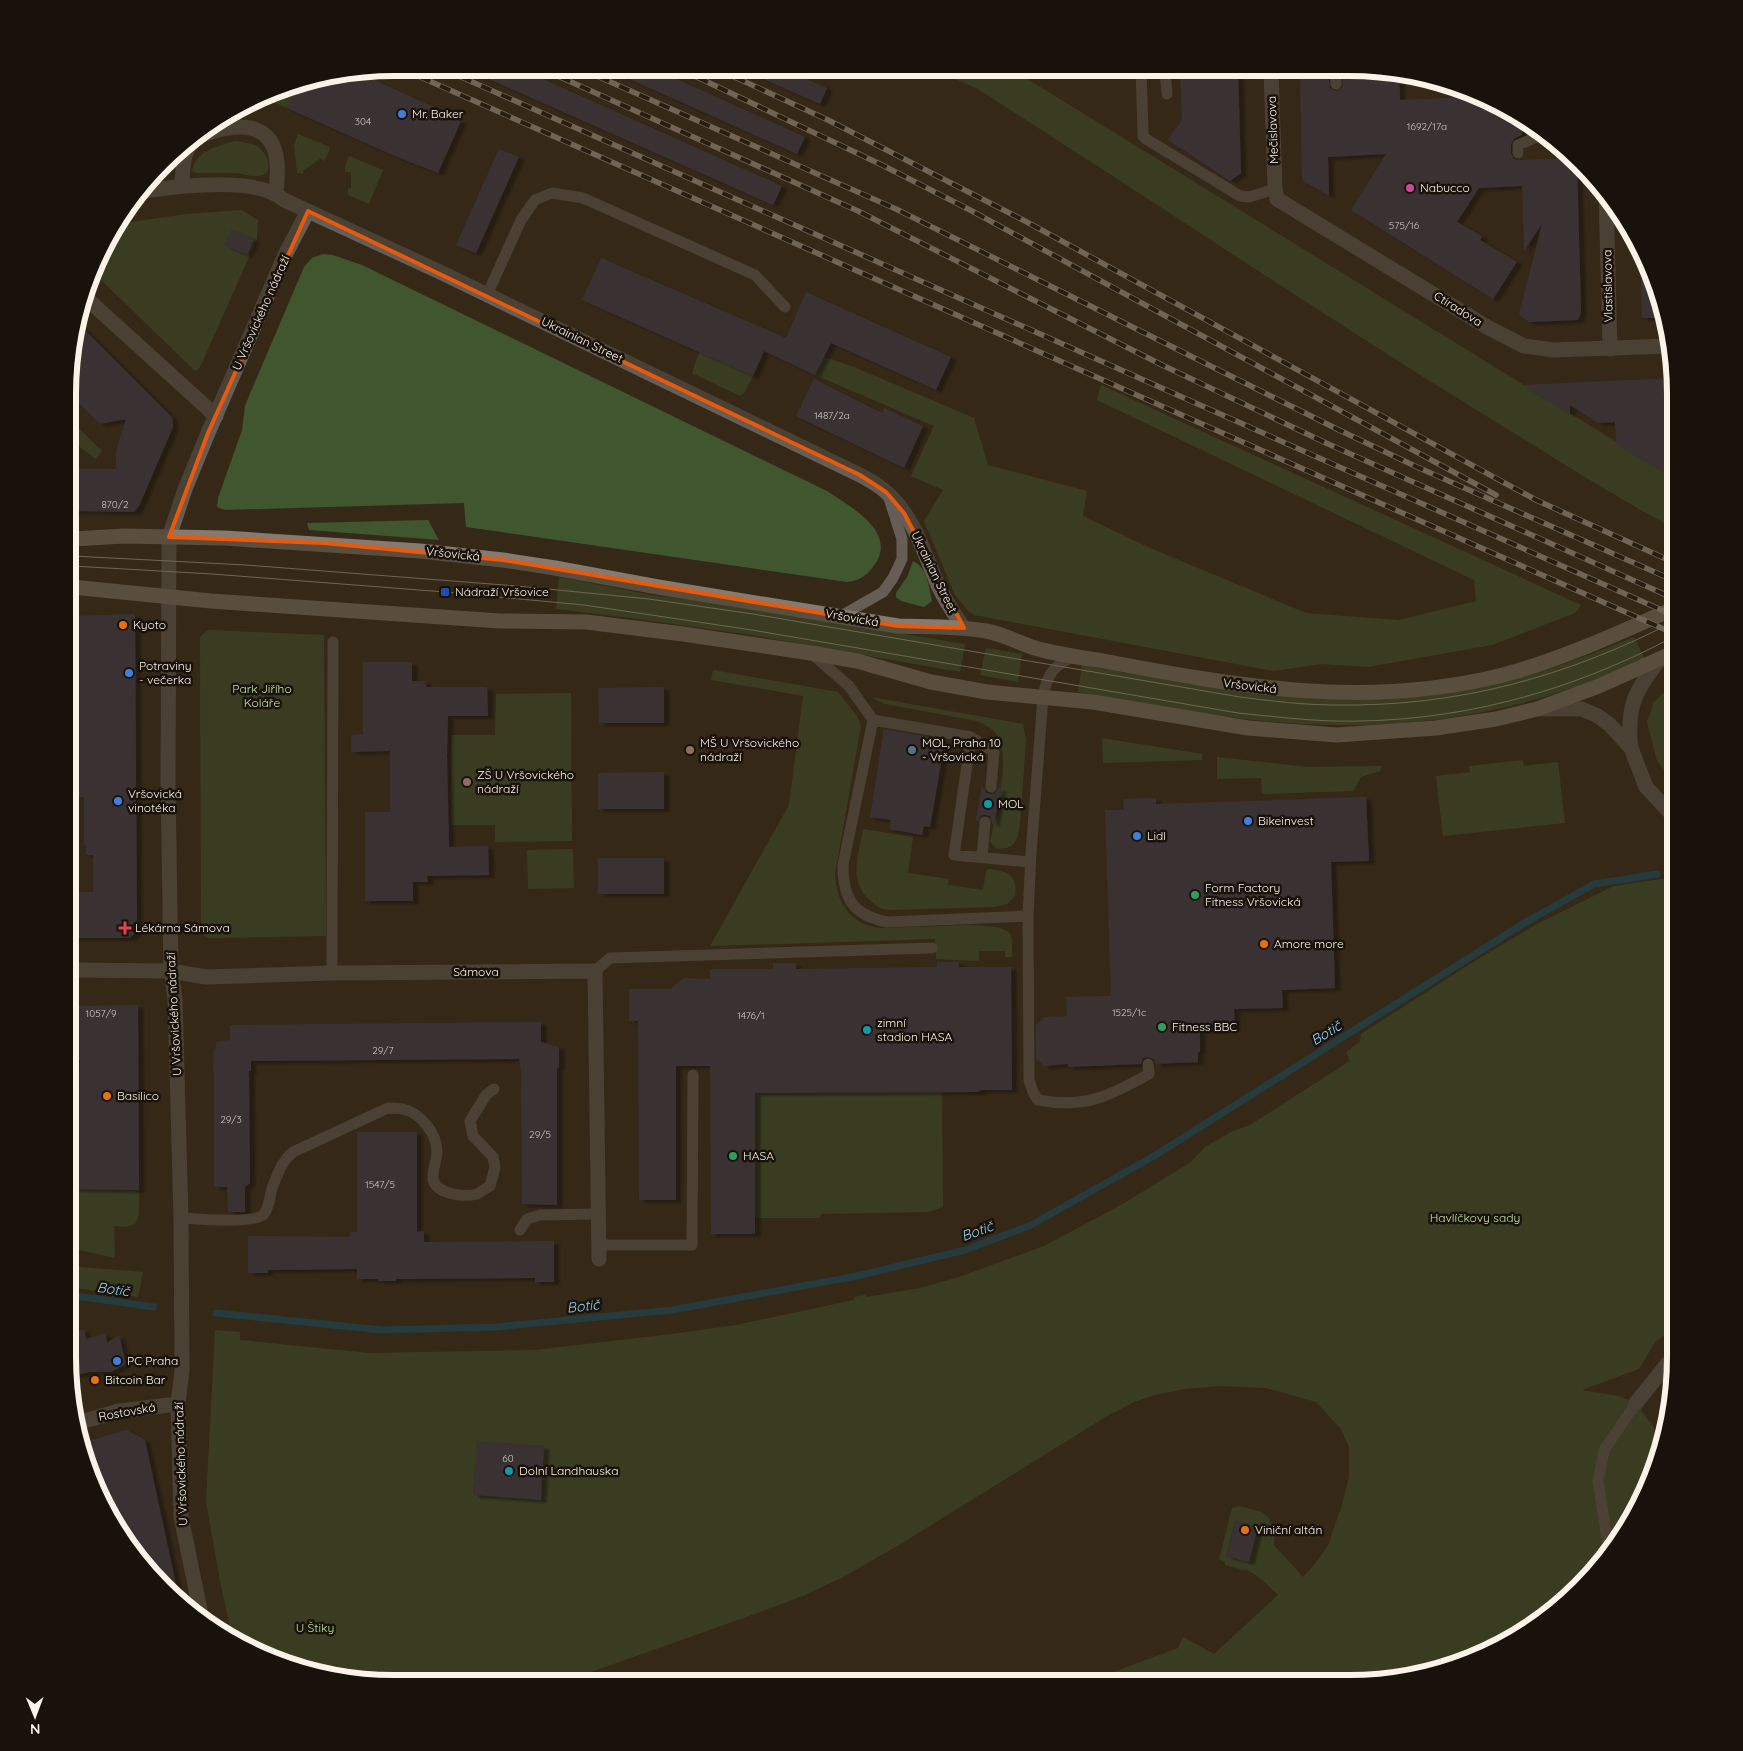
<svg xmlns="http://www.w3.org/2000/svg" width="1743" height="1751" viewBox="0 0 1743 1751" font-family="Quicksand,sans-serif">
  <defs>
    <filter id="shadow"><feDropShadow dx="5.5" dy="3" stdDeviation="1" flood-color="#0009"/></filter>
  </defs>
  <rect width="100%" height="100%" fill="#352817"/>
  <path fill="#3f562e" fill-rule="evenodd" d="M932 69H1011L1675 478V529C1606 492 1542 450 1475 409 1307 305 1143 194 976 88Z
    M298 84 287 108 266 99 289 85Z
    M298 134 330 147 326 159 324 161 321 158 303 171V174L297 173 294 145Z
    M235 141C242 142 251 143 257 146 267 152 276 174 259 176 252 177 243 174 236 173 223 173 210 173 197 173L192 171C195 151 218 146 235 141Z
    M349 156 383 170 369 204 348 195V189L351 188V172H345V167Z
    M242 210 258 220 257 239 200 367 197 371 194 370 95 274 111 231 117 224 187 214ZM231 230 254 239 247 255 224 245Z
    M323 254 333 255 362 265 827 491C851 507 900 533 873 567 866 576 859 581 847 582L466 527 464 503 225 510 217 507 218 498 242 430 245 406 249 396 304 267 312 258Z
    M699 352 753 376 745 392 740 396 692 373Z
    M824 357 854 367 974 418 988 465 1087 491 1083 516 1150 548 1306 613 1399 620 1476 601 1474 580 1097 400 1101 385 1581 605 1575 613 1492 645 1368 667 1321 664 1274 671 974 615 968 611 955 595 924 521 943 490 911 476 934 426 815 375Z
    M73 423 102 451 96 459 73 442Z
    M428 520 439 540 309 530 307 523Z
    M913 561C927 567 929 587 932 601L924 607 901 601 896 597V593L907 577Z
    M559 577 652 595 718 603 965 644 960 672 751 635 638 619 556 609Z
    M208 630 324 635 326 936 209 938 204 935 201 929 200 637Z
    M1634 637 1645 659C1616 671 1587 684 1557 693 1485 716 1408 727 1333 725 1247 724 1162 706 1078 692L1082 665C1209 688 1332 712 1461 691 1521 681 1578 660 1634 637Z
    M986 648 1022 654 1018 682 980 675Z
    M713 670 838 692 857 716 861 726 835 874C836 895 844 915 864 924 877 930 893 928 906 927 935 927 969 923 998 927L1010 933 1012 940V957H1005V951H979V961L936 959 935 939 710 946 789 805 803 696 711 680Z
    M1675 685V784L1657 761 1647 722 1654 702 1670 687Z
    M571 693 572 841 495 842V825H451V735H495L496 694Z
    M871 697 1023 724 1026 740 1020 824C1018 841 1014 851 995 848L990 841C996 817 1012 754 996 734 992 728 984 724 977 721L885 704Z
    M1102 738 1202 754V760L1103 763Z
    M1217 757 1308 767 1382 766 1380 771 1361 777 1353 791 1262 794 1261 778 1217 779Z
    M1523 760 1524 766 1558 762 1565 823 1443 836 1436 776 1470 772 1469 766Z
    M863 829 913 837 908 873 949 879 948 885 983 890 986 871 989 869C1007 871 1018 875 1015 896L1007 904 995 907 888 910C881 909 876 906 871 901 847 882 859 854 863 829Z
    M573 849 574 888 528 889 527 850Z
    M1675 877V1327L1655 1342 1639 1369 1582 1390 1619 1396 1636 1403 1664 1442 1632 1520 1594 1572 1547 1616 1454 1666 1370 1683H1079L1088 1679 1089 1681 1178 1648 1183 1637 1214 1654 1278 1595 1260 1578 1246 1569 1244 1570 1225 1565V1562L1219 1559 1232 1508 1239 1506 1262 1512 1269 1518 1274 1532V1545L1303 1577 1316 1563 1328 1545 1341 1508 1349 1477V1447L1341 1429 1316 1402 1266 1388 1218 1386 1184 1389 1155 1395 1134 1402 1107 1416 899 1545 843 1577 805 1595 752 1615 560 1683H373L309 1672 233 1641 220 1581 206 1501 215 1330 240 1332V1340L369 1353 535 1350 672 1334 736 1325 854 1300V1297L865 1295 867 1297 920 1288 959 1277 1044 1246 1121 1205 1191 1162 1205 1147 1231 1132 1250 1125 1350 1061 1346 1052 1360 1042 1361 1034 1470 964 1535 925 1614 886ZM477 1442 544 1446 541 1500 473 1495ZM1235 1521 1258 1527 1249 1562 1226 1556Z
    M70 1073H74V1189L139 1190V1214L135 1224 126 1227 114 1226 115 1258 80 1250 69 1245Z
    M942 1092 943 1207 929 1212 821 1214 820 1218H755V1093Z
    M69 1261 81 1267 143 1272 138 1297 69 1287Z"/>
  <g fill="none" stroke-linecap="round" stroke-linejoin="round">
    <path stroke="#12526d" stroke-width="7" d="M69 1295 154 1307
      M216 1313 382 1330 496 1327 672 1310 857 1276 965 1250 1031 1225 1154 1156 1526 922 1594 884 1657 874"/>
  </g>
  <path fill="#423d52" filter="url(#shadow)" d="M464 68H518L782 186 773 205Z
    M605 68H652L805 137 797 154Z
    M739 68 783 69 827 88 820 104Z
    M1180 70H1238L1241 173 1230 181 1168 140 1182 120Z
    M1300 70H1328L1330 88 1336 91 1343 87V70H1391L1399 72 1400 100 1450 98V84L1453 85 1512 111 1522 118V135L1515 138 1511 144V153L1514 159 1518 160 1573 158 1577 162 1581 312 1578 320 1529 322 1519 315 1542 224 1524 251 1522 186 1479 188 1457 222 1482 236 1480 240 1517 262 1493 299 1351 210 1386 154 1328 157 1329 196 1302 180Z
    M359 73 434 107 433 109 461 121 438 173 395 156 287 108 298 84Z
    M499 149 519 157 476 253 456 245Z
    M231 229 254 239 247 255 224 245Z
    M1640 256 1658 289 1664 318H1642Z
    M601 258 786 338 806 292 951 357 936 390 831 343 815 375 764 351 753 376 582 300Z
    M77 322 172 417 173 427 139 506 134 512 73 511V472H75V469H116V451L126 419 100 424 73 397 74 331Z
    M1675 378V479L1616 443 1615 422 1598 423 1570 405V414L1522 385Z
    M814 379 882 413 884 408 923 426 904 468 796 416Z
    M135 614 137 931 130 938H71V897H76V892H93V855H86V845H84V797H79V672H72V616Z
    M363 662H412V681H426V687H487L488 716H448L447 756 449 847 488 846 489 875 427 876 428 882H413V901H365V812H390V751L351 752V735L363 734Z
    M664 687V723H599L598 688Z
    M884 729 945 740 930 827 924 826 922 835 889 829 891 820 870 817Z
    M664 772V809H598V773Z
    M982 785 986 793 990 794H995L998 788H1001L994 824H992L990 816 986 815H981L978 821 976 820Z
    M1366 797 1369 861 1331 862 1335 988 1282 990 1283 1008 1234 1009 1235 1029 1200 1030V1052H1198V1062L1156 1064 1154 1059 1148 1057 1143 1058 1141 1064 1068 1067V1064L1044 1066 1036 1058V1025L1045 1017 1067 1016 1066 997 1111 996 1105 810H1124L1123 799 1156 798V804Z
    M598 858H664V894H598Z
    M937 962H959V967H1011L1012 1090H980L979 1092 755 1093V1234H711L710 1066H676V1200H639L638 1021H629V989H671L683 978 710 979V969H773V963H796V969L937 967Z
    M138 1005 139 1190 74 1189 72 1098H75V1095H79L80 1060 70 1061V1006Z
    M541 1022V1042L559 1047V1068H557V1205L522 1204 521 1069 519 1059 251 1061V1071H249L250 1183 245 1187V1212H228L227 1187H214V1071H213L214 1050 216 1048V1042L230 1040V1025Z
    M357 1132H417V1232L424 1231V1242L554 1241V1282H535V1278L396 1279V1281H378V1279H357V1269L268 1270V1273H248V1236L350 1237V1232H357Z
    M84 1329 86 1339 105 1333 107 1343 119 1335 126 1364 111 1372H89L73 1376 68 1358V1334Z
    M127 1430 145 1440 180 1603 135 1555 119 1526 111 1492 102 1494 85 1462 81 1443Z
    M477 1441 544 1446 541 1500 473 1495Z
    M1236 1520 1258 1526 1249 1562 1226 1556Z"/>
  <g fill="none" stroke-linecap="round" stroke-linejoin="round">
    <path stroke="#655d56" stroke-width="11" d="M1141 70 1143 131V136L1146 139 1240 196 1249 197 1275 189
      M1165 70 1167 94
      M1335 70 1336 84
      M1518 153V145L1544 134
      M487 295 521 220 535 200 552 193 583 198 755 275 785 307
      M841 616 883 592 893 578 902 559V539L889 498
      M811 653 849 686 873 720 971 737 954 855 1030 862
      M1074 656C1053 666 1047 674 1043 697L1031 853 1028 916 1029 1080 1033 1092 1038 1100C1084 1109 1110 1096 1149 1074L1148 1064
      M873 720 843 865C843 899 853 915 887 922L1028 916
      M971 737 994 752 991 787
      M982 857 985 822
      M595 971 610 958 932 948
      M332 973 333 642
      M181 1218C196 1219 255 1224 264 1214 269 1208 270 1196 272 1188 278 1174 281 1162 293 1152L388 1108C393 1108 399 1108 403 1109 421 1113 437 1134 437 1152 437 1160 432 1170 433 1179 436 1195 465 1197 477 1194 481 1192 486 1188 490 1186L495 1167 493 1157 473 1136 470 1121 486 1095 494 1089
      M520 1230 527 1219 540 1215 598 1214
      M599 1245H692L693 1075
      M1609 1552 1598 1481 1604 1450 1636 1403"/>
    <path stroke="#655d56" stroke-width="15" d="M1271 70 1275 189 1277 199 1487 327 1524 346 1553 350 1669 346
      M205 134C235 123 273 120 277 162 278 172 277 183 276 193
      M182 185C183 168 182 150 196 139
      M144 191C178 186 257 176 284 200L438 271 860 475C869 480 879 485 886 492 914 516 924 553 938 585 945 600 954 614 964 628
      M1606 194 1610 349
      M86 298 216 416
      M1539 709H1582L1598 716 1610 725 1631 748 1646 787 1675 818
      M1631 748C1626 708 1635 690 1660 659
      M70 970 171 971 206 977 332 973 595 971 599 1259
      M1636 1403 1668 1363 1675 1357
      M77 1423 119 1411 178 1404
      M202 1619 181 1517 178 1404 182 1370 181 1218 175 999 171 971 168 785 169 537 185 489 208 433 285 255 308 211"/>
    <path stroke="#857a6d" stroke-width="15" d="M73 539 124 536 224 538 420 551 503 560 555 568 658 587 898 626C927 627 957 626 986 631 1003 634 1019 643 1035 648 1055 654 1077 657 1098 660 1236 686 1364 710 1503 675 1563 659 1619 633 1675 608
      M72 587 211 601 500 621 586 622 683 634 811 653 857 661 931 682 987 692 1093 702 1248 728 1337 735 1436 728 1496 719 1537 709 1599 686 1675 652"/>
    <path stroke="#b8ada0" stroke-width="1" d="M73 556 246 565 517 586 649 599 753 614 1240 697C1272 701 1303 705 1335 705 1457 707 1567 677 1675 621
      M72 566 212 574 445 592 584 605 752 630 1238 713C1269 716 1301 720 1332 721 1453 724 1569 693 1675 636"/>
    <g stroke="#b8ada0" stroke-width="5.5">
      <path id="rail" d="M400 68 1675 634
        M441 68 1675 616
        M540 68 858 211 1160 364 1326 443 1675 599
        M579 68 896 209 1339 430 1417 467 1675 581
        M678 68 882 165 970 210 1496 495
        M715 68 828 120 1025 221 1536 500 1675 563"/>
    </g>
    <use href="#rail" stroke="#18120b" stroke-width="4" stroke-dasharray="11" stroke-linecap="butt"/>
  </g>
  <path d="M0 0H1743V1751H0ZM308 211 860 475 886 492 904 513 964 628 898 626 503 560 324 543 169 537 208 433Z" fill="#352817" fill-opacity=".55" fill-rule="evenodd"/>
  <path fill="none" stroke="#e8590c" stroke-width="4" stroke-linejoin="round" d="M308 211 860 475 886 492 904 513 964 628 898 626 503 560 324 543 169 537 208 433Z"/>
  <g fill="#3f7fe0" stroke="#18120b" stroke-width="2">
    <circle cx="402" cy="114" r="5"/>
    <circle cx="129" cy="673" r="5"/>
    <circle cx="118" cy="801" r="5"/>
    <circle cx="1248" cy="821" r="5"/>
    <circle cx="1137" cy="836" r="5"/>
    <circle cx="117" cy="1361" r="5"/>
  </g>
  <circle fill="#d1479c" stroke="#18120b" stroke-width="2" cx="1410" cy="188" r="5"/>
  <rect fill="#1a4fb4" stroke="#18120b" stroke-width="2" x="440" y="587" width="10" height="10" rx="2.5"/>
  <g fill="#e8710a" stroke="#18120b" stroke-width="2">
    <circle cx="123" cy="625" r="5"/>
    <circle cx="1264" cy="944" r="5"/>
    <circle cx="107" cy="1096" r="5"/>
    <circle cx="95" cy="1380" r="5"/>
    <circle cx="1245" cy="1530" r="5"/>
  </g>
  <g fill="#8d6e63" stroke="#18120b" stroke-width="2">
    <circle cx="690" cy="750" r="5"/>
    <circle cx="467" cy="782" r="5"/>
  </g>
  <circle fill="#5c6f8a" stroke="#18120b" stroke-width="2" cx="912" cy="750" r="5"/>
  <g fill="#0f9aa8" stroke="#18120b" stroke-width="2">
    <circle cx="988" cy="804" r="5"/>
    <circle cx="867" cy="1030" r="5"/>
    <circle cx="509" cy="1471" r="5"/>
  </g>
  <g fill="#2e9e5b" stroke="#18120b" stroke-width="2">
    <circle cx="1195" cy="895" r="5"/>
    <circle cx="1162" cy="1027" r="5"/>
    <circle cx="733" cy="1156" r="5"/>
  </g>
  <path fill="#e0444e" stroke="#18120b" stroke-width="2" d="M122.5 920.5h5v5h5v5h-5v5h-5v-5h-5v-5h5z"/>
  <g text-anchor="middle" stroke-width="5" stroke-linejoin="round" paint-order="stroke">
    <g font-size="10" fill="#cec6c2">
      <text x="363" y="125">304</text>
      <text x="1427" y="130">1692/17a</text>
      <text x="1404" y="229">575/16</text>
      <text x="832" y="419">1487/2a</text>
      <text x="115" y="508">870/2</text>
      <text x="1129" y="1016">1525/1c</text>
      <text x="101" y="1017">1057/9</text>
      <text x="751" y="1019">1476/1</text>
      <text x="383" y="1054">29/7</text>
      <text x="231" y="1123">29/3</text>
      <text x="540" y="1138">29/5</text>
      <text x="380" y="1188">1547/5</text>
      <text x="508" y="1462">60</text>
    </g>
    <g font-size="12" fill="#fcf3e8" stroke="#18120b" text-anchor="start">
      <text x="412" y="118">Mr. Baker</text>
      <text x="1420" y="192">Nabucco</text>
      <text x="455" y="596">Nádraží Vršovice</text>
      <text x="133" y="629">Kyoto</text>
      <text x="139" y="670">Potraviny<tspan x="139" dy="14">- večerka</tspan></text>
      <text x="700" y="747">MŠ U Vršovického<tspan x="700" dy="14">nádraží</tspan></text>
      <text x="922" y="747">MOL, Praha 10<tspan x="922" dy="14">- Vršovická</tspan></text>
      <text x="477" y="779">ZŠ U Vršovického<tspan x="477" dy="14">nádraží</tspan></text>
      <text x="128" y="798">Vršovická<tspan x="128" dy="14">vinotéka</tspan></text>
      <text x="998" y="808">MOL</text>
      <text x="1258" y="825">Bikeinvest</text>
      <text x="1147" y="840">Lidl</text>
      <text x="1205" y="892">Form Factory<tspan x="1205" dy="14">Fitness Vršovická</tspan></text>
      <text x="135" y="932">Lékárna Sámova</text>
      <text x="1274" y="948">Amore more</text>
      <text x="877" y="1027">zimní<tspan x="877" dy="14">stadion HASA</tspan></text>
      <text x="1172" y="1031">Fitness BBC</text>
      <text x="117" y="1100">Basilico</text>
      <text x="743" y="1160">HASA</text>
      <text x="127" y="1365">PC Praha</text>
      <text x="105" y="1384">Bitcoin Bar</text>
      <text x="519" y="1475">Dolní Landhauska</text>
      <text x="1255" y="1534">Viniční altán</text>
    </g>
    <g font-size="12" fill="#fcf3e8" stroke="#18120b">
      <text transform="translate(1273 130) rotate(-92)" y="4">Mečislavova</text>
      <text transform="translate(1608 286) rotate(-91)" y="4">Vlastislavova</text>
      <text transform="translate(1458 309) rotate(32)" y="4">Ctiradova</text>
      <text transform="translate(261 313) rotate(-66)" y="4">U Vršovického nádraží</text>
      <text transform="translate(582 340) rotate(26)" y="4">Ukrainian Street</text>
      <text transform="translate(453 554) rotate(6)" y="4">Vršovická</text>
      <text transform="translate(934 572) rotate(64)" y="4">Ukrainian Street</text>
      <text transform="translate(852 618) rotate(10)" y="4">Vršovická</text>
      <text transform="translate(1250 686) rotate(7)" y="4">Vršovická</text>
      <text x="476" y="976">Sámova</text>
      <text transform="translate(174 1014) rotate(-93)" y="4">U Vršovického nádraží</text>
      <text transform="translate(127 1412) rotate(-10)" y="4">Rostovská</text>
      <text transform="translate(181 1464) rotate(-92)" y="4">U Vršovického nádraží</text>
    </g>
    <g font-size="12" fill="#bde79e" stroke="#18120b">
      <text x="262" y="693">Park Jiřího<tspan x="262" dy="14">Koláře</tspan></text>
      <text x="1475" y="1222">Havlíčkovy sady</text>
      <text x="315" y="1632">U Štiky</text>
    </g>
    <g font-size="14" font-style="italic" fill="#8fd3f6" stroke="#18120b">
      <text transform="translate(1326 1033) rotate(-32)" y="5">Botič</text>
      <text transform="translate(977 1231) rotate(-20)" y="5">Botič</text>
      <text transform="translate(113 1289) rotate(8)" y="5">Botič</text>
      <text transform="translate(583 1306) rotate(-6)" y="5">Botič</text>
    </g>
  </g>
  <path d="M0 0H1743V1751H0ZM394 76H1349A318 318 0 0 1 1667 394V1357A318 318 0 0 1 1349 1675H394A318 318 0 0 1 76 1357V394A318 318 0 0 1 394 76Z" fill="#18120b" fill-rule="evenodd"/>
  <path fill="none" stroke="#fcf3e8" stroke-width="6" d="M394 76H1349A318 318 0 0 1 1667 394V1357A318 318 0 0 1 1349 1675H394A318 318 0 0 1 76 1357V394A318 318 0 0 1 394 76Z"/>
  <g transform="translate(35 1716) rotate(179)" stroke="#18120b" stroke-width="4" paint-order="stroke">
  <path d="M0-4L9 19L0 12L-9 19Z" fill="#fcf3e8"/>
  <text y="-8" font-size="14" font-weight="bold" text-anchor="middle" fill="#fcf3e8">N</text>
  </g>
</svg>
